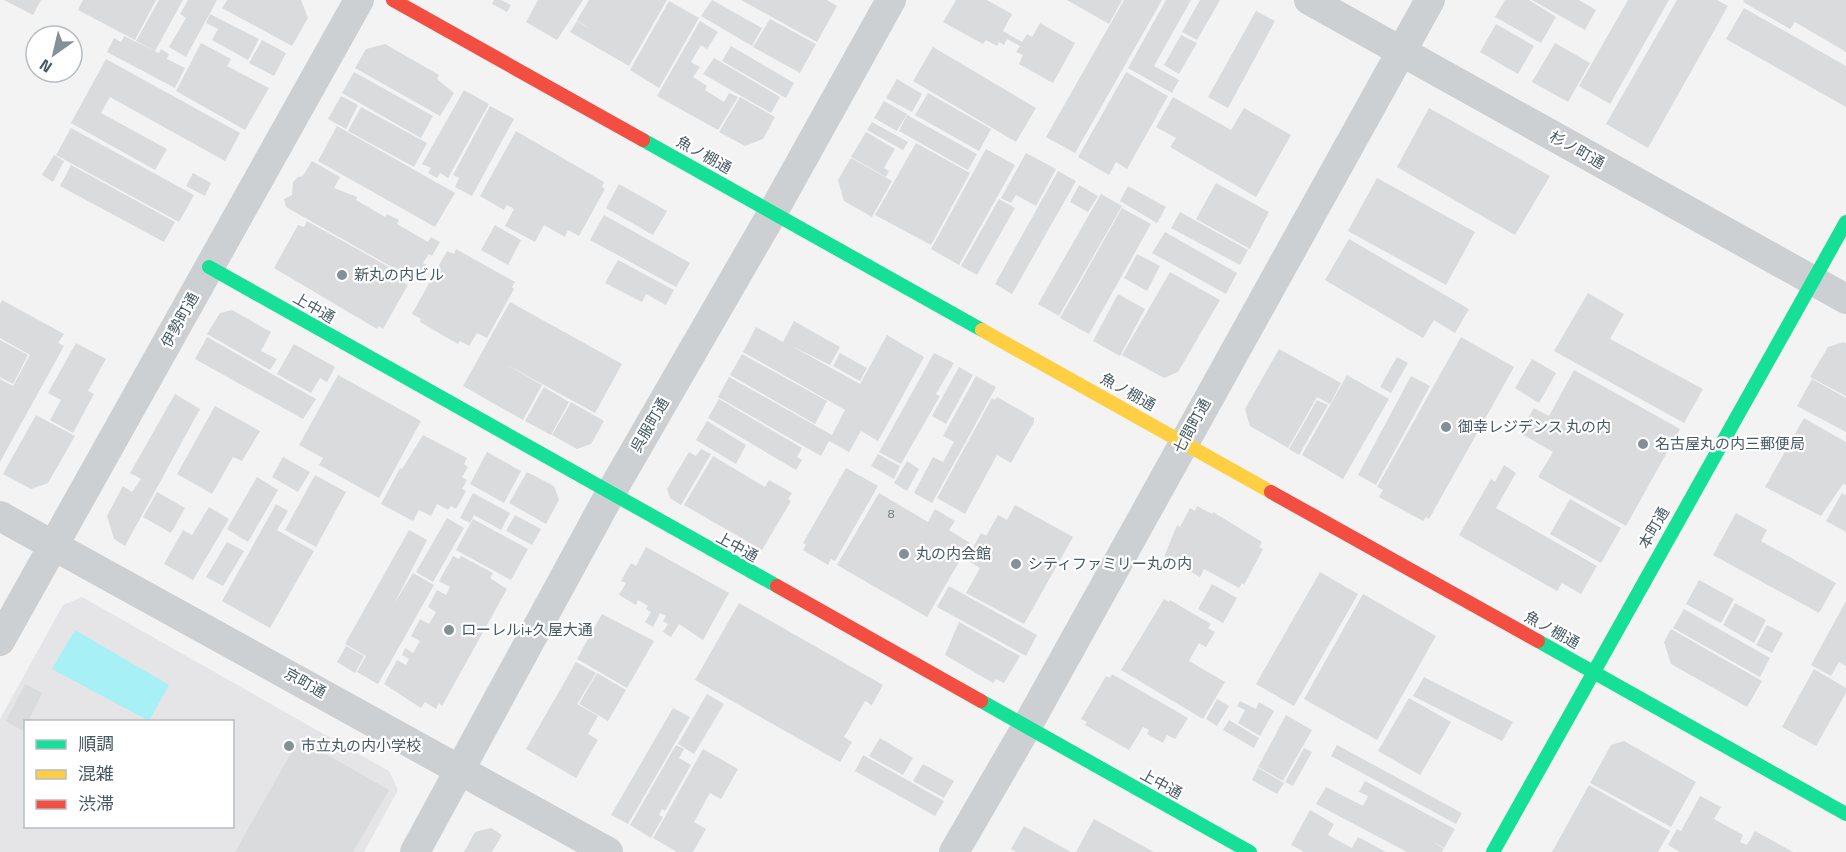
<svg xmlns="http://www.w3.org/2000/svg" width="1846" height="852" viewBox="0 0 1846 852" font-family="'Titillium Web','Noto Sans JP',sans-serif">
  <rect width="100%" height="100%" fill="#f4f3f3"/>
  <path fill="#e5e4e6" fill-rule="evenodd" d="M82 597 389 771 398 790 364 852H0V719L63 605ZM26 722H232V826H26Z"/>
  <path fill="#a7f0f6" d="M75 630 169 685 149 721 52 669Z"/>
  <path fill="#d9dbdc" d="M4 0H41L33 15Z
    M83 0H156L135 40 78 10Z
    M159 0H183L155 51 136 41Z
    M188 0H217L186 57 169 47 186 18 180 14Z
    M227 0H301L308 18 292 46 222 8Z
    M494 0H501L511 5 507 12 492 4Z
    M538 0H583L557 40 526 22Z
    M589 0H667L629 66 570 32 577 21 590 29 577 20Z
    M712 0 762 28 752 46 701 16Z
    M741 0H827L837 6 817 42Z
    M956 0H987L1012 14 1003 31 1022 42 1027 34 1032 37 1040 23 1075 43 1053 83 1019 64 1023 55 1016 52 1020 46 1007 39 1004 45 999 42 997 46 986 40 983 44 943 22Z
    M1067 0H1122L1109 24Z
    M1124 0H1162L1075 153 1046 137Z
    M1166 0H1191L1154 66 1179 80 1172 93 1128 68Z
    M1200 0H1220L1197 40 1182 32Z
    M1505 0H1529L1556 17 1541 43 1495 17Z
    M1532 0H1579L1596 10 1585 30Z
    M1628 0H1669L1610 104 1579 86Z
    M1677 0H1717L1728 6 1648 148 1606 124Z
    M1744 0H1846V52L1795 22 1790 29 1743 2Z
    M669 1 699 18 659 88 630 70Z
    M1744 8 1846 66V107L1726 39Z
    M1256 11 1275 21 1228 108 1208 97Z
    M210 14 259 39 248 60 212 40 218 29 206 23Z
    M770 19 816 44 800 73 753 47Z
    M700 21 718 32 707 49 701 45 691 62 700 67 693 77 707 86 705 90 724 102 729 93 738 97 718 130 657 96Z
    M1496 24 1534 46 1518 74 1480 52Z
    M1181 35 1197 43 1179 74 1164 65Z
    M124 36 159 53 161 49 169 54 167 59 185 68 175 88 107 52 114 38 121 42Z
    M262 40 286 53 274 76 249 63Z
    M201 43 231 59 227 66 269 88 245 130 176 91Z
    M1555 43 1590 63 1568 102 1532 82Z
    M385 44 439 75 437 79 454 93 440 116 355 68 366 49Z
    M731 46 794 83 786 98 722 61Z
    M933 47 1036 108 1016 142 913 81Z
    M714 58 780 97 771 113 703 74Z
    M106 59 240 133 225 161 110 97 101 113 167 149 155 170 71 123Z
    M354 72 433 116 421 138 342 93Z
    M1126 72 1168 96 1127 169 1116 162 1109 175 1078 157Z
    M897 79 922 94 912 112 886 98Z
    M464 90 489 104 448 178 440 173 437 178 428 173 431 168 422 164Z
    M928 93 991 129 979 151 915 115Z
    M341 96 358 105 346 129 328 119Z
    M740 97 775 117 763 139 745 146 719 132Z
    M1173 97 1231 130 1244 108 1291 135 1256 197 1170 147 1176 138 1156 127Z
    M884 101 907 114 897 131 874 118Z
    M490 106 514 119 472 196 455 187 459 178 453 175Z
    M361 107 427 143 414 167 348 131Z
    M1429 108 1550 176 1515 235 1397 167Z
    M907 115 977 154 968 170 899 131Z
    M872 122 908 142 903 150 867 130Z
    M337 126 455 193 435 227 318 161Z
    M71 128 194 195 179 222 56 155Z
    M516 131 604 182 602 187 605 189 579 236 568 230 565 237 544 225 535 242 505 226 514 209 507 205 504 210 480 196Z
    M866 132 895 149 884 168 889 171 886 177 851 157Z
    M916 143 970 173 931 245 875 215Z
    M986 149 1015 165 959 265 931 249Z
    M1026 153 1056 169 1036 206 1016 195 1011 203 1001 198Z
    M54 155 64 161 53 182 42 175Z
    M851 158 892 181 872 217 844 201 838 180Z
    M312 161 340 177 334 188 357 197 356 200 385 217 387 214 399 220 397 224 428 242 431 237 440 242 432 256 429 254 423 263 429 266 420 283 286 207 284 199 292 195 293 182 298 177 303 176Z
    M71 165 175 222 164 242 60 186Z
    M1058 171 1076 181 1012 294 995 284Z
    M193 173 211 183 205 196 186 186Z
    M1377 178 1475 232 1446 285 1348 231Z
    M1216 183 1269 212 1250 249 1196 219Z
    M619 184 667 211 653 235 606 208Z
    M1079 185 1098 196 1088 212 1070 202Z
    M1128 186 1166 207 1157 223 1120 201Z
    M1101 194 1122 206 1059 316 1038 304Z
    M999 199 1015 208 977 275 961 266Z
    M1122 208 1151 224 1089 334 1060 318Z
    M1180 212 1248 250 1240 265 1171 228Z
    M604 215 690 263 676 287 590 240Z
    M307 221 407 277 403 282 408 285 383 329 379 326 377 329 274 268 298 225 304 227Z
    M495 225 521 240 508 265 481 250Z
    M1165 232 1237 273 1226 294 1152 253Z
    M1349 239 1469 309 1455 333 1434 320 1423 338 1325 280Z
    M456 249 515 282 512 287 514 289 487 338 477 333 469 346 460 341 458 344 420 322 421 319 412 314 447 251 454 254Z
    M1137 254 1160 266 1147 291 1124 278Z
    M618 260 674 290 666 305 646 294 642 302 605 283Z
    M1170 272 1220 300 1178 372 1164 378 1122 355Z
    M1588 293 1624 314 1610 339 1703 389 1684 423 1554 351Z
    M1118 294 1145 309 1120 356 1093 341Z
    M2 300 64 334 58 343 64 346 0 462V379L13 386 30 355 0 338V304Z
    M510 302 622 364 595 413 502 362 542 385 523 420 463 386Z
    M232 310 271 332 261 351 277 359 270 370 207 334 220 313Z
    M794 321 840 347 830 365 788 344 860 384 887 335 924 357 878 441 861 431 849 452 829 441 821 456 718 397 729 377 832 435 845 410 743 352 756 327 783 342Z
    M207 337 316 399 303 419 195 359Z
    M1461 337 1514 367 1429 519 1426 517 1423 521 1379 497 1383 490 1377 487Z
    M0 340 28 355 13 384 0 377Z
    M1844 342 1846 343V396L1810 377 1828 347Z
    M76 343 106 359 88 391 94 394 73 433 50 420 61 400 48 393Z
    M294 344 335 367 327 382 320 378 311 393 277 374Z
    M1279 349 1341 383 1330 404 1317 397 1288 448 1250 426 1245 409Z
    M840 353 867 368 860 381 833 366Z
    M934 353 954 363 936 394 940 396 901 464 879 452Z
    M742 354 827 401 815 424 730 375Z
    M1397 357 1408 363 1391 393 1380 387Z
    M1532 359 1556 373 1539 403 1515 388Z
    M959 367 973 375 946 424 932 416Z
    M1574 370 1680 429 1626 526 1538 477 1553 452 1520 433 1534 408 1549 416Z
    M338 375 421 421 379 498 319 465 323 458 299 445Z
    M1347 375 1389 399 1343 479 1302 455Z
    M976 376 996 387 932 503 914 493 933 457 943 462 954 442 943 436Z
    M1411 376 1430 386 1376 485 1358 475Z
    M1812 379 1846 398V432L1797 406Z
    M544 387 569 402 551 435 525 421Z
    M175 394 200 409 125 546 114 539 107 516 123 486 132 492 141 479 130 473Z
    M997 397 1034 418V422L1011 463 997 455 965 514 937 498 992 398 995 400Z
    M719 399 802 448 797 457 802 460 796 470 708 418Z
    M1317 400 1328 405 1299 455 1289 449Z
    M571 402 604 421 591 444 577 449 552 435Z
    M215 406 260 431 242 461 233 457 212 494 177 474Z
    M36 415 75 436 48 483 31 489 3 474Z
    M1804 418 1846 442V485L1843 484 1821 516 1765 487Z
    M707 421 746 445 736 464 696 440Z
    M423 435 467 458 464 464 468 467 462 477 467 480 462 489 466 491 456 509 451 506 448 510 437 504 431 516 419 510 413 521 381 504 400 468 402 469Z
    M701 449 711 454 681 505 670 498 667 489 689 452 696 456Z
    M487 452 521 471 504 503 470 484Z
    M878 454 900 466 894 479 871 466Z
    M713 456 765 487 769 480 792 493 788 499 791 501 762 550 684 505Z
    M283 457 310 472 298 492 272 477Z
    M907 461 919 469 907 491 894 483Z
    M1504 465 1516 473 1496 508 1597 566 1581 594 1562 583 1557 591 1459 535 1491 479 1495 482Z
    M846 468 878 486 835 561 831 559 828 565 803 550 806 545 803 543Z
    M527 472 554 486 559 500 546 524 509 503Z
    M315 475 346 492 316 547 285 530Z
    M257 477 278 490 248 542 227 529Z
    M157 492 185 508 171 533 143 517Z
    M473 493 510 513 501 530 474 515 470 523 460 518Z
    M879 493 928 522 935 509 955 521 949 530 970 543 927 617 837 565Z
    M1842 493 1846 495V532L1826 521Z
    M1570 499 1621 528 1601 563 1550 534Z
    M276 504 288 511 277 530 314 551 270 628 222 601Z
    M1015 505 1073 537 1024 624 966 593 980 568 966 560 981 533 986 536 998 515 1007 520Z
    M1197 506 1212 514 1213 512 1262 542 1259 547 1263 549 1244 585 1242 583 1239 588 1204 569 1200 577 1164 557 1177 525 1180 527 1190 508 1195 511Z
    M209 507 229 519 193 580 164 564 183 530 192 535Z
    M1736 513 1767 530 1761 541 1836 583 1819 613 1713 555Z
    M515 515 541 529 532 545 506 531Z
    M447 518 464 528 433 582 416 572Z
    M473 519 528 549 511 580 456 550Z
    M409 530 427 540 394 604 413 573 434 585 378 684 357 672 366 656 345 644Z
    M227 542 244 551 223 586 206 577Z
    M646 547 729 593 703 640 679 624 671 637 663 632 668 624 663 621 666 616 660 613 653 627 645 622 651 612 646 609 648 606 638 600 636 605 619 595 626 583 621 581 631 563 636 566Z
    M453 556 459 559 461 556 493 573 490 578 507 589 442 706 439 703 436 709 425 702 421 708 384 684 397 660 406 665 409 659 402 655 405 648 413 653 420 641 411 636 420 619 429 624 436 612 428 607 437 590 446 595 450 587 439 581Z
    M1320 572 1358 594 1294 706 1256 684Z
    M1699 580 1734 599 1721 623 1686 604Z
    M1212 584 1237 598 1223 623 1198 609Z
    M949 586 1037 635 1026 656 937 607Z
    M1363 594 1436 636 1377 740 1304 699Z
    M1164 599 1169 602 1170 600 1211 624 1208 628 1215 632 1206 647 1199 643 1189 661 1225 682 1203 719 1121 670Z
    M1846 601V666L1839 662 1831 676 1811 665Z
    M739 603 883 685 872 705 865 701 844 737 852 742 840 762 695 680Z
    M1735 603 1766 620 1754 643 1723 625Z
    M1684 609 1770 658 1760 677 1673 628Z
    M602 614 654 641 627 688 577 659Z
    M959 622 1020 656 1004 683 996 679 993 683 945 655Z
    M1767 625 1783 633 1772 653 1756 645Z
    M1671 629 1762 681 1747 707 1671 664 1664 642Z
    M346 646 364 656 355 673 337 662Z
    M576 662 596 673 577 704 598 716 588 734 598 740 576 778 526 749Z
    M1814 669 1846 688V693L1816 746 1782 727Z
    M597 673 626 690 608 721 579 704Z
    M1112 674 1188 718 1175 739 1167 735 1163 743 1147 734 1149 730 1143 727 1129 750 1085 725 1087 722 1081 719 1106 676 1110 678Z
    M1424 677 1513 722 1502 741 1413 696Z
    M25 684 42 693 28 722H26L23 731 6 721Z
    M707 694 724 704 694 754 678 744Z
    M1409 698 1451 722 1420 775 1378 751Z
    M1217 699 1229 706 1217 726 1206 719Z
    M1240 701 1256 709 1259 702 1274 711 1260 736 1238 723 1245 710 1237 706Z
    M673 708 690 717 628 824 611 815Z
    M1286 715 1312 730 1283 781 1258 767Z
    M1229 720 1259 738 1254 748 1223 730Z
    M880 738 913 758 903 775 869 756Z
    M299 739 389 790 353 852H235Z
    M1624 741 1696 782 1671 827 1590 783 1611 745Z
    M676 745 684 749 679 758 691 765 665 811 662 809 659 815 663 817 651 838 630 825Z
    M1337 745 1462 813 1456 824 1331 756Z
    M1304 748 1312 752 1293 786 1285 782Z
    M703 749 738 769 721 799 710 793 694 822 706 829 693 852H677L653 838Z
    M863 755 944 801 935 816 855 771Z
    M923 764 954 781 944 798 913 781Z
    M1258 768 1284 783 1277 794 1252 780Z
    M1365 781 1455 829 1444 848 1428 839 1444 849 1442 852H1407L1316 804 1326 787 1363 806 1368 796 1359 792Z
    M1589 785 1670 831 1658 852H1552Z
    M1700 796 1721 807 1714 819 1743 835 1740 842 1747 845 1755 831 1793 852H1680L1668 845 1677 829 1681 831Z
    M1310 810 1334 824 1328 835 1352 848 1358 837 1386 852H1304L1291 845Z
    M1094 819 1154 852H1076Z
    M1024 826 1071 852H1016L1011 849Z
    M491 828 502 835 492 852H464L475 832Z"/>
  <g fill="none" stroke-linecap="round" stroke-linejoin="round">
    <path stroke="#cdd0d2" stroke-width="30" d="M1309 0 1846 299
      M0 516 608 852
      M0 641 359 0
      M415 852 610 494 773 212 891 0
      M954 852 1026 728 1430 0"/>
    <path stroke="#16e098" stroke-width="14" d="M643 140 982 330
      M209 267 777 586
      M1538 641 1846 814
      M981 701 1250 852
      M1493 852 1846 222"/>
    <path stroke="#ffcf43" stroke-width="14" d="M982 330 1271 492"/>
    <path stroke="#f24e42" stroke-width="14" d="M393 0 643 140
      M1271 492 1538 641
      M777 586 981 701"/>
  </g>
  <g fill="#849095" stroke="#fff" stroke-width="2">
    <circle cx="342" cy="275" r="6"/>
    <circle cx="1446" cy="427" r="6"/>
    <circle cx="1643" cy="444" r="6"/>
    <circle cx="904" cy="554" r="6"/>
    <circle cx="1016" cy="564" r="6"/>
    <circle cx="449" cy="630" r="6"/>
    <circle cx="289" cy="746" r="6"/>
  </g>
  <g text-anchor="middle" stroke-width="4.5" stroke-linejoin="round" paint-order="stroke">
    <g font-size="12" fill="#6d7c82">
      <text x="891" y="518">8</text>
    </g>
    <g font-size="15" fill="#475a63" stroke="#fff">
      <text transform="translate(1577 150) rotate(29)" y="5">杉ノ町通</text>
      <text transform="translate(704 155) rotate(29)" y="5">魚ノ棚通</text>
      <text transform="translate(314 308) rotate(30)" y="5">上中通</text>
      <text transform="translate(180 320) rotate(-61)" y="5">伊勢町通</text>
      <text transform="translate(1128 392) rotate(29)" y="5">魚ノ棚通</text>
      <text transform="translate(650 425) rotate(-60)" y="5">呉服町通</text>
      <text transform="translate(1192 426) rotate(-61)" y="5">七間町通</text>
      <text transform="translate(1654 528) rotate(-60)" y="5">本町通</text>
      <text transform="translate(737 547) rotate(29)" y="5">上中通</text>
      <text transform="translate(1552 630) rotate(29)" y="5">魚ノ棚通</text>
      <text transform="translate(305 683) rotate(29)" y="5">京町通</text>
      <text transform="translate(1161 784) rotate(29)" y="5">上中通</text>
    </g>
    <g font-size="15" fill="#475a63" stroke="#fff" text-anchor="start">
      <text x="354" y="280">新丸の内ビル</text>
      <text x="1458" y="432">御幸レジデンス 丸の内</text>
      <text x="1655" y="449">名古屋丸の内三郵便局</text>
      <text x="916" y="559">丸の内会館</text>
      <text x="1028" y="569">シティファミリー丸の内</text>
      <text x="461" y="635">ローレルi+久屋大通</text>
      <text x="301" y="751">市立丸の内小学校</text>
    </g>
  </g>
  <rect x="24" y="720" width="210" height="108" fill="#ffffff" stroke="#b5bdc1" stroke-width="1.5"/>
  <rect x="36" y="740" width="30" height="9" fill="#16e098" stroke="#b5bdc1" stroke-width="1.5"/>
  <text x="78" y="750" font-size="18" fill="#475a63">順調</text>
  <rect x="36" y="770" width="30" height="9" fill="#ffcf43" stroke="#b5bdc1" stroke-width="1.5"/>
  <text x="78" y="780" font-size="18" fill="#475a63">混雑</text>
  <rect x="36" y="800" width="30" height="9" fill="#f24e42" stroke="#b5bdc1" stroke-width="1.5"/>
  <text x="78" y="810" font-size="18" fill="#475a63">渋滞</text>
  <g transform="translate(54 54) rotate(214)"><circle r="28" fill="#ffffff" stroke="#b5bdc1" stroke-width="1.5"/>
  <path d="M0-4.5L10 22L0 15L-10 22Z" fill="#849095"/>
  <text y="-9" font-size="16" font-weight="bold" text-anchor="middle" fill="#475a63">N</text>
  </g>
</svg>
